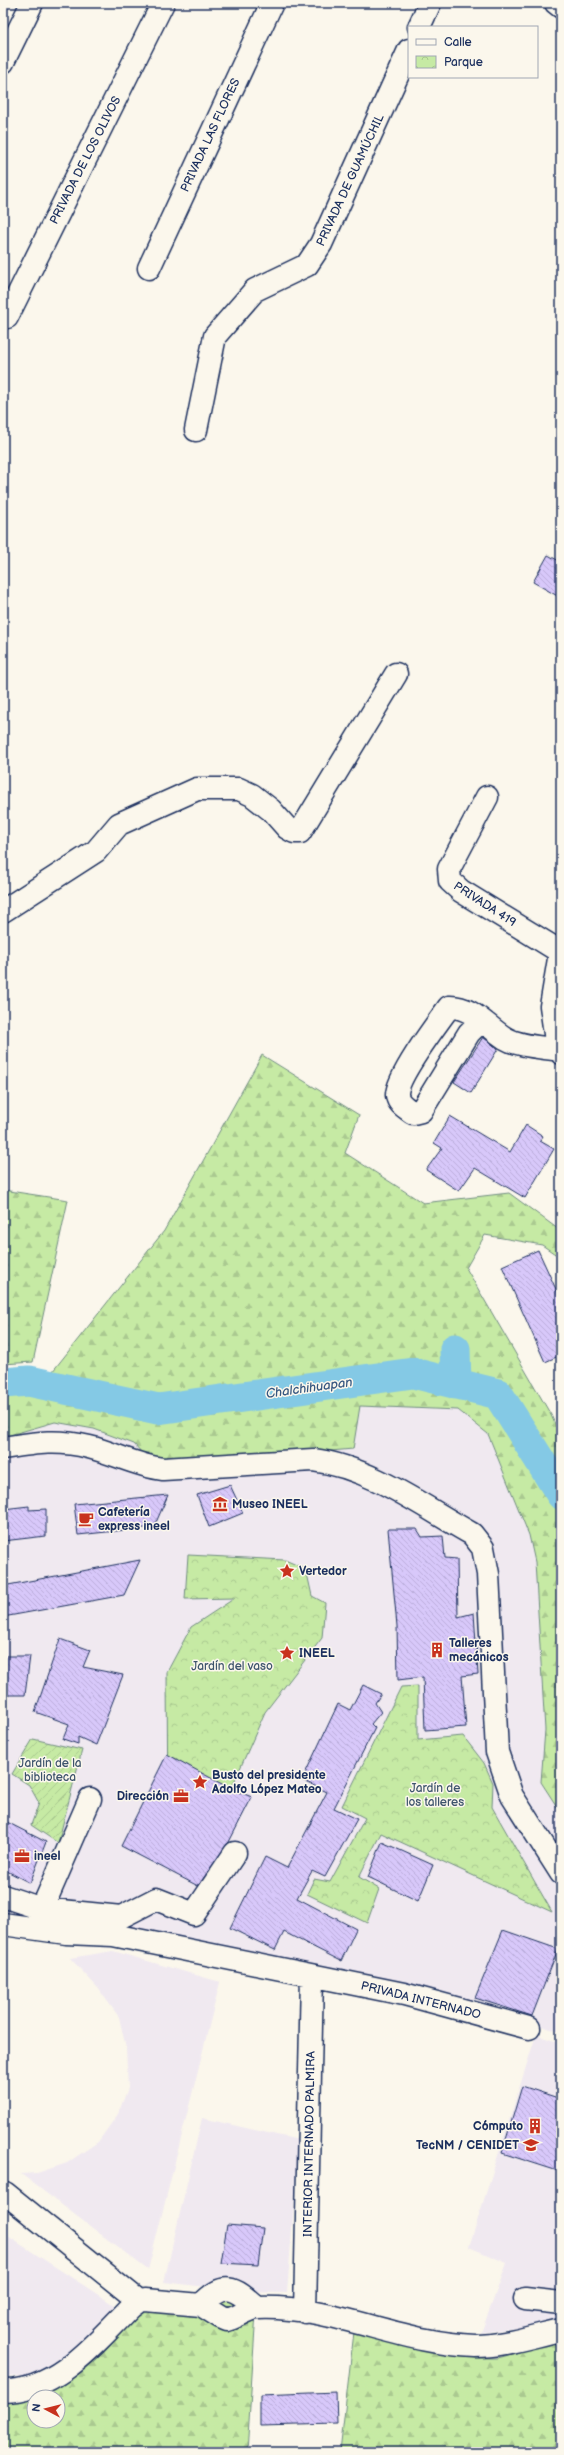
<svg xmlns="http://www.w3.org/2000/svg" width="564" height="2455" viewBox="0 0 564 2455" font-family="'Balsamiq Sans',sans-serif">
  <defs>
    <pattern id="grass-tufts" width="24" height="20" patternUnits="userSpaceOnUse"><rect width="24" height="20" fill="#c6eaa4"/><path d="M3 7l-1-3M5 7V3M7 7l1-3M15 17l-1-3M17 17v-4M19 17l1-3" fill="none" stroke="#aac990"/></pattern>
    <pattern id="forest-firs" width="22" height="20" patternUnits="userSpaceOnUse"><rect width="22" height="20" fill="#c6eaa4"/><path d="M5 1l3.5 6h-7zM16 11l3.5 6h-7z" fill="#aac990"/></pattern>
    <pattern id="park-crowns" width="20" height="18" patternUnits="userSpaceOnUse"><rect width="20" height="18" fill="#c6eaa4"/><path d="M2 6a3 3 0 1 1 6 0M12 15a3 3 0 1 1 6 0" fill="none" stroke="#aac990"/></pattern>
    <pattern id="garden-furrows" width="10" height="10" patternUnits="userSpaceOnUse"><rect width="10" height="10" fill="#c6eaa4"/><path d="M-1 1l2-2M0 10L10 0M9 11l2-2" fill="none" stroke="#aac990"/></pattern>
    <pattern id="building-back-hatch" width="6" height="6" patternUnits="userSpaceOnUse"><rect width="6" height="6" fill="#d8c8fa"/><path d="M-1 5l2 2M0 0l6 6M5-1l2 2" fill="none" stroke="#b9acd9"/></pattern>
  </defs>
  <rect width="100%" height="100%" fill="#fbf7ec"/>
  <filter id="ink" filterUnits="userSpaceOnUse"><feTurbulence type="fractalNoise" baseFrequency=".025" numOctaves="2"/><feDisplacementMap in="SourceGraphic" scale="8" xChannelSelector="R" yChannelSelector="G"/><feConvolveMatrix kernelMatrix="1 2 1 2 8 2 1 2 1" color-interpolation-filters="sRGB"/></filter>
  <g filter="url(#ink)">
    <path fill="#f0e9f0" d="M360 1406 458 1410 488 1434 529 1535 535 1562 545 1730 541 1782 561 1813V2032L358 1972 3 1911V1437L55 1422 94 1429 134 1444 151 1463Z
      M113 1951 220 1982 148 2270 21 2174 37 2173 67 2163 98 2142 118 2114 128 2088 126 2048 119 2017 97 1987 70 1958Z
      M536 2035 561 2043V2322L481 2333 507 2263 469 2247Z
      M202 2118 299 2140 287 2293 248 2292 164 2282Z
      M3 2233 117 2307 63 2357 44 2370 28 2376 3 2377Z"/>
    <path fill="url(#grass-tufts)" stroke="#708c81" d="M222 2295 239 2303 221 2313 218 2299Z"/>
    <path fill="url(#forest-firs)" stroke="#708c81" d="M262 1055 359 1115 345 1153 423 1203 509 1193 558 1229 561 1228V1258L542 1245 485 1235 466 1268 551 1415 561 1437V1813L541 1782 545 1730 535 1562 529 1535 488 1434 458 1410 360 1406 353 1449 177 1465 151 1463 134 1444 94 1429 55 1422 3 1437V1394L33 1396 164 1231Z
      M3 1190 68 1200 33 1362 3 1364Z
      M145 2306 256 2313 247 2452H3V2401L34 2399V2421H58V2397H42L84 2368Z
      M354 2332 476 2358H498L561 2340V2452H340Z"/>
    <path fill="url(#park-crowns)" stroke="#708c81" d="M188 1555 285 1560 306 1569 312 1596 325 1603 322 1638 265 1712 231 1789 168 1822 167 1672 191 1627 235 1598 185 1599Z
      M418 1686V1740L463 1736 484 1763 493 1783 492 1807 552 1912 381 1833 359 1877 379 1889 367 1923 307 1894 314 1879 330 1882 365 1818 342 1806 401 1687Z"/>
    <path fill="url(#garden-furrows)" stroke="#708c81" d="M33 1739 82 1750 58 1843 31 1825 39 1803 29 1785 12 1774Z"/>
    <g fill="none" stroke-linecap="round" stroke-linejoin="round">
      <path stroke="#84c9e5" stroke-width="31" d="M455 1349 456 1384
        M3 1383 29 1381 158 1409 413 1373 498 1394 561 1494"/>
    </g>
    <path fill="url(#building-back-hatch)" stroke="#1b2f5e" d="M548 555 561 562V598L533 582Z
      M483 1037 498 1049 471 1093 454 1082Z
      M450 1116 510 1152 526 1125 543 1136 540 1141 554 1149 525 1198 475 1168 459 1191 426 1170 442 1148 434 1143Z
      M538 1250 561 1300V1355L545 1362 502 1266Z
      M230 1485 243 1513 209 1527 197 1495Z
      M168 1495 154 1527 78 1535 74 1504Z
      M29 1506V1510L46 1509V1536L3 1541V1509Z
      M388 1529H417L422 1537 443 1536 445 1558 457 1559 458 1617 474 1613 478 1674 462 1676 466 1727 425 1730 423 1677 398 1680 397 1626Z
      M140 1560 124 1595 3 1617V1586Z
      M60 1639 90 1650 83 1667 123 1675 96 1745 78 1737V1744L63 1739 69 1724 35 1712Z
      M3 1656H30L25 1695H3Z
      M363 1685 381 1694 375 1703 381 1712 371 1724 375 1728 334 1808 357 1819 325 1877 312 1871 297 1898 356 1929 341 1961 284 1932 275 1950 230 1928 265 1857 287 1868 327 1792 302 1780 338 1704 350 1710Z
      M167 1754 231 1789 252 1797 229 1842 198 1886 121 1846Z
      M3 1820 46 1842 30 1883 3 1869Z
      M382 1842 433 1865 418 1901 368 1877Z
      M503 1930 558 1949 532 2016 475 1998Z
      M522 2086 561 2099V2172L502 2153Z
      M227 2225 263 2228 258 2265 221 2263Z
      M336 2392 337 2424 260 2426V2395Z"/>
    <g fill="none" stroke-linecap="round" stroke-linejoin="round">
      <g stroke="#1b2f5e" stroke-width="25">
        <path id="minor" d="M556 3 561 7
          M419 27 430 3
          M3 62 32 3
          M149 268 272 3
          M7 317 163 3
          M196 430 215 336 255 290 307 265 321 244 409 50
          M487 797 449 869 450 881 461 891 559 951
          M3 911 96 851 119 824 197 789H239L252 795 271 810 287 828 294 832H300L396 674
          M561 947 551 1006 555 1034 561 1053
          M485 1023 476 1026 469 1033 421 1111 413 1113C406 1108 398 1104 397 1095 396 1078 438 1022 449 1007 472 1006 487 1027 505 1038 520 1047 543 1047 560 1050
          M3 1448C35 1443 57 1439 89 1447 114 1453 137 1466 163 1469L313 1460C370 1467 422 1506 472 1534L483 1548 488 1574 497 1752 512 1796 561 1873
          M3 1896 42 1909 90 1799
          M42 1909 121 1917 156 1899 194 1914 235 1853
          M3 1924 66 1933 113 1935 404 1994 529 2028
          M5 2193 139 2301
          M525 2299 561 2303
          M201 2305C224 2281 234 2287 256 2307
          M305 2312 312 1976
          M3 2391C57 2392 97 2341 131 2307L139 2301 145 2300 201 2305 220 2317 227 2320C236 2318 250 2308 258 2308 332 2305 402 2344 475 2346 505 2346 532 2336 561 2330"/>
      </g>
      <use href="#minor" stroke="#fbf7ec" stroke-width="22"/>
    </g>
  </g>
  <defs>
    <g id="museum-bare" transform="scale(1.2)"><path d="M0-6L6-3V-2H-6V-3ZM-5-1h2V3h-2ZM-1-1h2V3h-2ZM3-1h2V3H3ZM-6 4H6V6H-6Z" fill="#c8321e" stroke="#fbf7ec" stroke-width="2.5" paint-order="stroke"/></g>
    <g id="cafe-bare" transform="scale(1.2)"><path d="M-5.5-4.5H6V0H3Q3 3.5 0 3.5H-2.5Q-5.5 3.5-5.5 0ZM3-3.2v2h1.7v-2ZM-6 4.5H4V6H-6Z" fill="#c8321e" stroke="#fbf7ec" stroke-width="2.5" paint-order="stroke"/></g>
    <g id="sight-bare" transform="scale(1.2)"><path d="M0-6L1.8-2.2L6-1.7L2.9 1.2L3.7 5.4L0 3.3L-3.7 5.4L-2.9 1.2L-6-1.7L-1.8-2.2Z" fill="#c8321e" stroke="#fbf7ec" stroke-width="2.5" paint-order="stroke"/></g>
    <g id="building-bare" transform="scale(1.2)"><path d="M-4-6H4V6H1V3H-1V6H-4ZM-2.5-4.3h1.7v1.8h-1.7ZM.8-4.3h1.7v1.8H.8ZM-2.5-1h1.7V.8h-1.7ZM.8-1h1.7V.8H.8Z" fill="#c8321e" stroke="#fbf7ec" stroke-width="2.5" paint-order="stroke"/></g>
    <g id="office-bare" transform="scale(1.2)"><path d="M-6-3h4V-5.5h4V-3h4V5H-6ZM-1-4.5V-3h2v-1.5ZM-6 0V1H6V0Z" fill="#c8321e" stroke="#fbf7ec" stroke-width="2.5" paint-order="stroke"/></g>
    <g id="university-bare" transform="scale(1.2)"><path d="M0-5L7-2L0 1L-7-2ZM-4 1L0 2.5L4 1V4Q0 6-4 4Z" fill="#c8321e" stroke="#fbf7ec" stroke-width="2.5" paint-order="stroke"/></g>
  </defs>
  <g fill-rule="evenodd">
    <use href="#museum-bare" x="220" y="1504"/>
    <use href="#cafe-bare" x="86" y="1519"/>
    <use href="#sight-bare" x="287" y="1571"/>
    <use href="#building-bare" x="437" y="1650"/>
    <use href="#sight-bare" x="287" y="1653"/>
    <use href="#sight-bare" x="200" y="1782"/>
    <use href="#office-bare" x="181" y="1796"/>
    <use href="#office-bare" x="22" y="1856"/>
    <use href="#building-bare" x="535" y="2126"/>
    <use href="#university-bare" x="531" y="2145"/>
  </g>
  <g text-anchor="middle" stroke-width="3" stroke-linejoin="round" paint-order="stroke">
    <g font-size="12" fill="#1b2f5e" stroke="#fbf7ec">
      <text transform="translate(210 135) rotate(-65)" y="4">PRIVADA LAS FLORES</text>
      <text transform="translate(85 160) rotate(-63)" y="4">PRIVADA DE LOS OLIVOS</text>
      <text transform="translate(350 180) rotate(-65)" y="4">PRIVADA DE GUAMÚCHIL</text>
      <text transform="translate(485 904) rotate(33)" y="4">PRIVADA 419</text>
      <text transform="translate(421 2000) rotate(14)" y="4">PRIVADA INTERNADO</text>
      <text transform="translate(309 2144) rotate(-89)" y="4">INTERIOR INTERNADO PALMIRA</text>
    </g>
    <g font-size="12" font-weight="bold" fill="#1b2f5e" stroke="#fbf7ec" text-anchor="start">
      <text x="232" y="1508">Museo INEEL</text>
      <text x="98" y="1516">Cafetería<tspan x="98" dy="14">express ineel</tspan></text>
      <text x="299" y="1575">Vertedor</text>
      <text x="449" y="1647">Talleres<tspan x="449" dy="14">mecánicos</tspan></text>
      <text x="299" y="1657">INEEL</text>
      <text x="212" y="1779">Busto del presidente<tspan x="212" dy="14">Adolfo López Mateo</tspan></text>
      <text x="169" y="1800" text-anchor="end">Dirección</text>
      <text x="34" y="1860">ineel</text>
      <text x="523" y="2130" text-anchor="end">Cómputo</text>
      <text x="519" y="2149" text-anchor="end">TecNM / CENIDET</text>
    </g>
    <g font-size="12" fill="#3d546c" stroke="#fbf7ec">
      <text x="232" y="1670">Jardín del vaso</text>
      <text x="50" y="1767">Jardín de la<tspan x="50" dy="14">biblioteca</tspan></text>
      <text x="435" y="1792">Jardín de<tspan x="435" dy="14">los talleres</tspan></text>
    </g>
    <g font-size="13" font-style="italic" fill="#355680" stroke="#fbf7ec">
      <text transform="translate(309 1387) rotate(-8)" y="5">Chalchihuapan</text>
    </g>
  </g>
  <rect width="564" height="2455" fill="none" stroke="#fbf7ec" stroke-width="16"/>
  <rect x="8" y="8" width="548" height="2439" fill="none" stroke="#1b2f5e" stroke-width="1.5" filter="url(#ink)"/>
  <rect x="408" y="26" width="130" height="52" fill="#fbf7ec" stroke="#a1a7b3"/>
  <rect x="416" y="39" width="20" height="6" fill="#fbf7ec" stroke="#a1a7b3"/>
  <text x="444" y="46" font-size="12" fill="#1b2f5e">Calle</text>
  <rect x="416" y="56" width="20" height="12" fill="url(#park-crowns)" stroke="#a1a7b3"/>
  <text x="444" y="66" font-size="12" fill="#1b2f5e">Parque</text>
  <g transform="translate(46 2409) rotate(277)"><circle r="19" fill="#fbf7ec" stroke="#a1a7b3"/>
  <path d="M0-3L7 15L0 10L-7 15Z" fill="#c8321e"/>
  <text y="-6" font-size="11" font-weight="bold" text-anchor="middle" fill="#1b2f5e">N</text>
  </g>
</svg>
